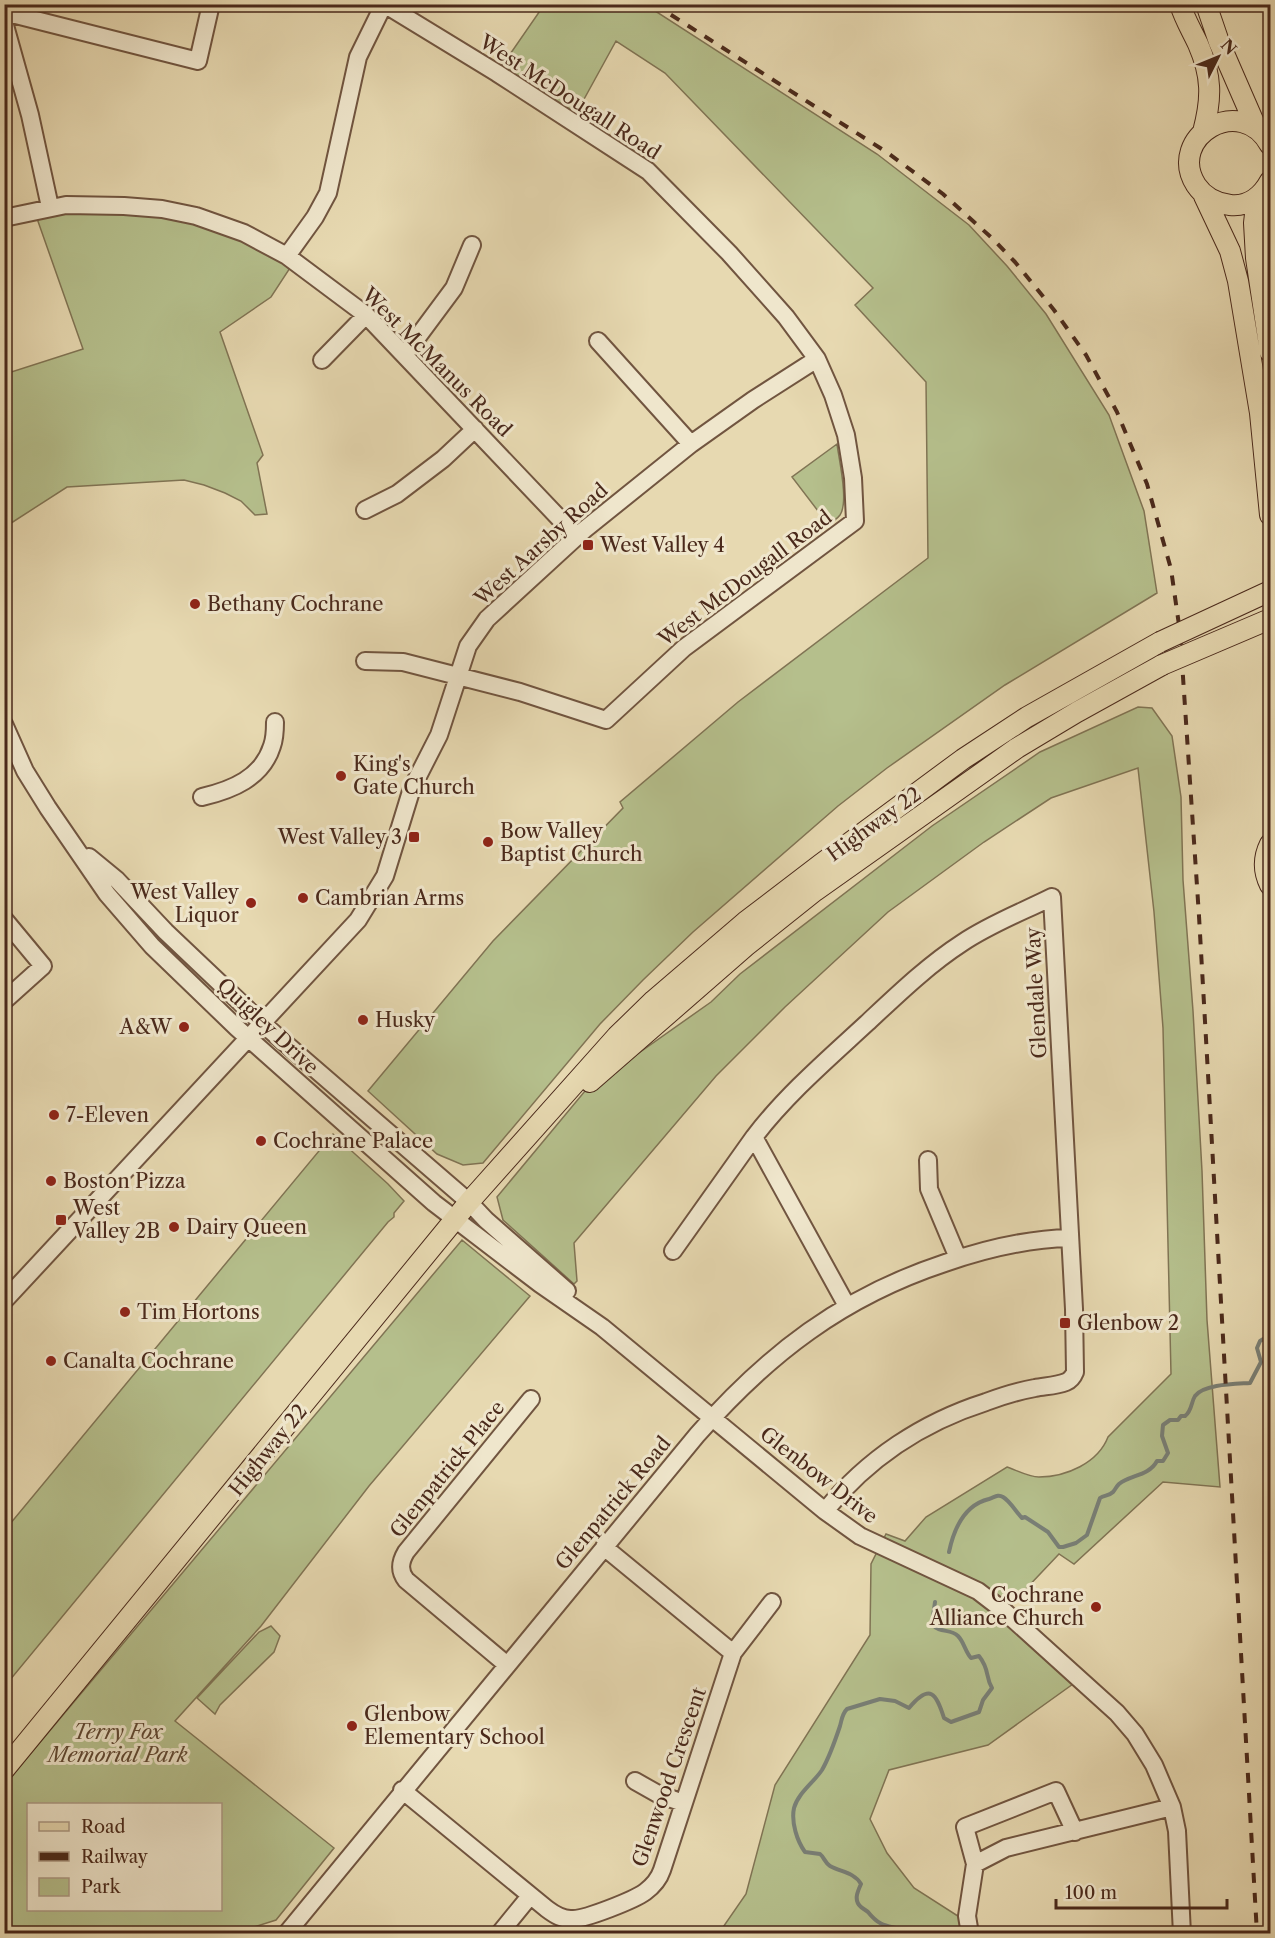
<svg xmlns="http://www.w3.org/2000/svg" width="1275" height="1938" viewBox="0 0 1275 1938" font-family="'Libre Caslon Text',serif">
  <rect width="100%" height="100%" fill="#e7d9b1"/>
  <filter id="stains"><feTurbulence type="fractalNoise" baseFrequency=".00333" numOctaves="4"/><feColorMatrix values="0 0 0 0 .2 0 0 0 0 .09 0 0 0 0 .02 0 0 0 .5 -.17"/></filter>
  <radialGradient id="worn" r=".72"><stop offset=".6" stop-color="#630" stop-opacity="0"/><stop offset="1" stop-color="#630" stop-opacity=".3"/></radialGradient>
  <path fill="#b5bf8c" stroke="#807454" stroke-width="1.5" fill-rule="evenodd" d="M544 5H646L877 154 969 225 1007 266 1046 314 1109 415 1144 511 1157 593 1005 685 887 768 838 806 693 932 643 980 600 1024 483 1163 463 1165 437 1154 368 1091 493 941 623 808 620 802 738 702 928 558 926 382 855 305 873 288 665 73 616 41 572 121 497 73Z
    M124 206 244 233 290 268 271 297 220 332 263 455 257 463 267 514 255 515 241 501 225 493 204 485 184 480 67 487 5 527V374L83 349 34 210Z
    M837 444C839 460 849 502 840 515 837 519 832 522 828 524L792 477Z
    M1138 707 1152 708 1172 736 1181 797 1183 880 1193 1011 1202 1171 1207 1320 1220 1487 1163 1482 1074 1564 1059 1554 1005 1611 1080 1679 988 1745 889 1770 870 1819 887 1853 914 1888 961 1918 962 1933H719L746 1894 775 1785 870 1635 871 1564 886 1534 905 1541 926 1517 1007 1467C1016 1470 1029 1477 1039 1477 1066 1477 1098 1463 1108 1437L1171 1374 1163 1028 1154 912 1138 768 1051 798 984 842 888 912 785 1007 716 1076 574 1243 577 1281 574 1284 503 1220 497 1197 585 1091 711 1002 740 974 932 826 1040 752Z
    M333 1134 388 1184 404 1201 394 1213V1217L388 1222 5 1686V1530Z
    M462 1240 530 1296 369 1486 261 1626 175 1721 334 1848 276 1920 235 1933 5 1934V1784ZM28 1804H220V1910H28Z
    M271 1626 280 1636 274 1652 220 1705 215 1714 197 1698 259 1632Z"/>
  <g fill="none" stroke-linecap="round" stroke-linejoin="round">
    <path stroke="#797f76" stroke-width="4" d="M949 1552C954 1528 964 1505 989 1499 995 1497 998 1494 1003 1497 1010 1501 1016 1512 1022 1518L1025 1517 1048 1532 1059 1547H1063L1076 1543 1087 1535 1100 1498C1104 1495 1109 1496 1113 1492 1115 1490 1116 1487 1119 1484 1130 1475 1149 1476 1157 1461H1163L1168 1453 1162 1436 1163 1425 1170 1420H1178L1181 1416H1185C1192 1411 1191 1402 1195 1396 1204 1384 1236 1384 1250 1383L1261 1362 1257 1348 1260 1341 1270 1335
      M911 1934C892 1923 884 1932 868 1912 867 1911 862 1908 861 1907 853 1900 858 1891 861 1884 854 1872 840 1872 830 1866 825 1863 824 1857 820 1854L805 1852C797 1841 791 1822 794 1808 798 1793 814 1782 822 1770 830 1756 835 1741 840 1726 842 1719 842 1714 847 1709L880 1699 895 1701 909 1708C930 1683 936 1693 944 1718L951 1722 979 1712 983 1700 992 1688C985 1676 990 1670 979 1656L971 1658C965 1651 964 1642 958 1636 950 1628 940 1634 932 1624L935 1602"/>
    <g stroke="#715540" stroke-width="20">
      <path id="minor" d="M4 12 198 61 211 4
        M4 22 30 115 50 207
        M4 218 66 205 124 206 162 209 196 216 244 233 287 256 366 315 577 537
        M287 256 315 217 328 193 358 57 384 4
        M598 341 691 444
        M405 354 454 288 472 245
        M322 360 366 315
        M365 510 397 494 443 459 475 429
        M365 661 403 662 520 692 606 720 684 648 855 521 853 478 846 435 833 395 817 359 786 317 729 253 648 171 497 73 384 4
        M4 724 25 771 48 808 107 894 152 946 237 1028 434 1203 540 1284 602 1327 825 1511 860 1536 978 1591 1004 1611 1117 1713 1135 1734 1154 1765 1172 1807 1177 1831 1182 1934
        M202 797C232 790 262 778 272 746 275 738 275 729 275 722
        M89 857 117 880 166 932 263 1024 469 1202 486 1220 567 1291
        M4 919 43 966 4 1001
        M928 1160 929 1189 958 1258
        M673 1251 754 1137
        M4 1301 358 920 385 876 412 788 439 735 468 646 487 619 584 530 691 444 753 400 817 359
        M825 1511C867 1459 923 1422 986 1402 1002 1396 1018 1391 1035 1388 1045 1386 1056 1386 1066 1382 1071 1380 1073 1377 1075 1372L1074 1309 1052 897C1022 912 990 924 962 943 928 965 897 995 867 1023 828 1059 786 1095 754 1137L847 1306
        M733 1653 772 1602
        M506 1664 406 1580C399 1571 400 1562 406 1552L531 1399
        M635 1781 658 1794 683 1803
        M402 1790 547 1909C555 1915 563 1920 573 1919 586 1919 634 1900 645 1892 653 1886 659 1879 662 1870L733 1653 604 1547
        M975 1864 965 1827 1056 1791 1075 1832
        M286 1934 697 1435C768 1354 842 1297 945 1263 985 1249 1028 1239 1070 1238
        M499 1934 530 1896
        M970 1934 967 1916 975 1864 1006 1848 1172 1807"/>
    </g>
    <g stroke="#4a291b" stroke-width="22">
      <path id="major" d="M1180 4C1184 18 1192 31 1198 44 1212 76 1212 98 1203 132
        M1206 4 1219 42 1256 127
        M1270 145C1241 92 1166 137 1196 185 1204 197 1215 203 1230 205 1248 207 1262 196 1270 181
        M1204 196 1230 251 1238 281 1260 413 1270 515
        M1257 197 1254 223 1256 258 1270 352
        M1270 844C1263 858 1263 871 1270 885
        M590 1082 746 946 815 891 1017 748 1077 712 1162 665
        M4 1770 469 1202 617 1036 654 1000 745 922 821 864 963 759 1027 717 1160 642"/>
    </g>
    <use href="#minor" stroke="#efe6cc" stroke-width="16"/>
    <use href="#major" stroke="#e7d9b1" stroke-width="20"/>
    <path stroke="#4a291b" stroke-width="4" stroke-dasharray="10 10" stroke-linecap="butt" d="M654 4 888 153 943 194 993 239 1015 262 1054 310 1086 355 1117 412 1147 484 1171 569 1180 632 1199 916 1257 1934"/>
    <g stroke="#4a291b" stroke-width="22" stroke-linecap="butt">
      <path id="major-bridge" d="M1160 642 1270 591
        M1162 665 1270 619"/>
    </g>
    <use href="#major-bridge" stroke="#e7d9b1" stroke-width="20"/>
  </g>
  <g fill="#8f2418" stroke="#efe6cc" stroke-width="2">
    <rect x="582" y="539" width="12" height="12" rx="3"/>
    <circle cx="195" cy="604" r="6"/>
    <circle cx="341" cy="776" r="6"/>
    <rect x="408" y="831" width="12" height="12" rx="3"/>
    <circle cx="488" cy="842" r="6"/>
    <circle cx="303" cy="898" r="6"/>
    <circle cx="251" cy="903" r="6"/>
    <circle cx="363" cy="1020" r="6"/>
    <circle cx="184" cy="1027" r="6"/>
    <circle cx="54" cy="1115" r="6"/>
    <circle cx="261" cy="1141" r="6"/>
    <circle cx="51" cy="1181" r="6"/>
    <rect x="55" y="1214" width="12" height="12" rx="3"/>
    <circle cx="174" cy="1227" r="6"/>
    <circle cx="125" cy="1312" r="6"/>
    <rect x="1059" y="1317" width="12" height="12" rx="3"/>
    <circle cx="51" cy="1361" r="6"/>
    <circle cx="1096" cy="1607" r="6"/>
    <circle cx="352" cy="1726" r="6"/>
  </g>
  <g text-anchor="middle" stroke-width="6" stroke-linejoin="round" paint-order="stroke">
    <g font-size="20" fill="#4a291b" stroke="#efe6cc">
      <text transform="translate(570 97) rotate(33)" y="7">West McDougall Road</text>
      <text transform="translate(437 362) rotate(45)" y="7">West McManus Road</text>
      <text transform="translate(541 544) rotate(-42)" y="7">West Aarsby Road</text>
      <text transform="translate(745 578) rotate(-37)" y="7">West McDougall Road</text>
      <text transform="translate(874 824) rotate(-36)" y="7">Highway 22</text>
      <text transform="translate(1036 993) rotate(-93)" y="7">Glendale Way</text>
      <text transform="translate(268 1026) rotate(43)" y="7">Quigley Drive</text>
      <text transform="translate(268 1450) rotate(-51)" y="7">Highway 22</text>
      <text transform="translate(447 1469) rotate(-51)" y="7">Glenpatrick Place</text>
      <text transform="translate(819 1475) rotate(38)" y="7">Glenbow Drive</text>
      <text transform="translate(613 1503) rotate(-50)" y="7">Glenpatrick Road</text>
      <text transform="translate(669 1777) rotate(-71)" y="7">Glenwood Crescent</text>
    </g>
    <g font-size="20" fill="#4a291b" stroke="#efe6cc" text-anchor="start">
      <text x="600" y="552">West Valley 4</text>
      <text x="207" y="611">Bethany Cochrane</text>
      <text x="353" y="771">King's<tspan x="353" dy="23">Gate Church</tspan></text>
      <text x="500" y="838">Bow Valley<tspan x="500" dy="23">Baptist Church</tspan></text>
      <text x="402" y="844" text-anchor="end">West Valley 3</text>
      <text x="239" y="899" text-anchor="end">West Valley<tspan x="239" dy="23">Liquor</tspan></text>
      <text x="315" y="905">Cambrian Arms</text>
      <text x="375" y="1027">Husky</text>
      <text x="172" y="1034" text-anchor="end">A&amp;W</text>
      <text x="66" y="1122">7-Eleven</text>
      <text x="273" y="1148">Cochrane Palace</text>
      <text x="63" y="1188">Boston Pizza</text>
      <text x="73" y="1215">West<tspan x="73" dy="23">Valley 2B</tspan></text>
      <text x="186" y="1234">Dairy Queen</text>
      <text x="137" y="1319">Tim Hortons</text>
      <text x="1077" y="1330">Glenbow 2</text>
      <text x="63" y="1368">Canalta Cochrane</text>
      <text x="1084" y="1602" text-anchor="end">Cochrane<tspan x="1084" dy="23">Alliance Church</tspan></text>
      <text x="364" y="1721">Glenbow<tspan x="364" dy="23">Elementary School</tspan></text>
    </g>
    <g font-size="20" font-style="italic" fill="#5f4732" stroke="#efe6cc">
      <text x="118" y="1739">Terry Fox<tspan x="118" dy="23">Memorial Park</tspan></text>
    </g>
  </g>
  <rect width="1275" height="1938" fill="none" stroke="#e7d9b1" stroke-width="24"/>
  <rect x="6" y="6" width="1263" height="1926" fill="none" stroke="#4a291b" stroke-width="3"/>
  <rect x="12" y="12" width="1251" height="1914" fill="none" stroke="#4a291b" stroke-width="1.5"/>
  <rect x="27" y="1803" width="195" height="108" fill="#efe6cc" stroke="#ad9a85" stroke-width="1.5"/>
  <rect x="39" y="1822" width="30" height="9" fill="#e7d9b1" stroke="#ad9a85" stroke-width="1.5"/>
  <text x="81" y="1833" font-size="18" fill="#4a291b">Road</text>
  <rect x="39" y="1852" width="30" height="9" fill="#4a291b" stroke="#ad9a85" stroke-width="1.5"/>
  <text x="81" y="1863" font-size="18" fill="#4a291b">Railway</text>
  <rect x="39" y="1878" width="30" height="18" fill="#b5bf8c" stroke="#ad9a85" stroke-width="1.5"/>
  <text x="81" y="1893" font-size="18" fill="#4a291b">Park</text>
  <g transform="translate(1218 57) rotate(47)" stroke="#efe6cc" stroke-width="4.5" paint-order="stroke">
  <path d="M0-4.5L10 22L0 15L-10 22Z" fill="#4a291b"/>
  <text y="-9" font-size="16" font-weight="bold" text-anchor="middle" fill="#4a291b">N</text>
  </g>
  <path d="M1056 1899v9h171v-9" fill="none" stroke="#4a291b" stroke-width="3"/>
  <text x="1065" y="1899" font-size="18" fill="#4a291b" stroke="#efe6cc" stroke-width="4.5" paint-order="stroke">100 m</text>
  <rect width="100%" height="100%" filter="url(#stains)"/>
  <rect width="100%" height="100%" fill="url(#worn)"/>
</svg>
